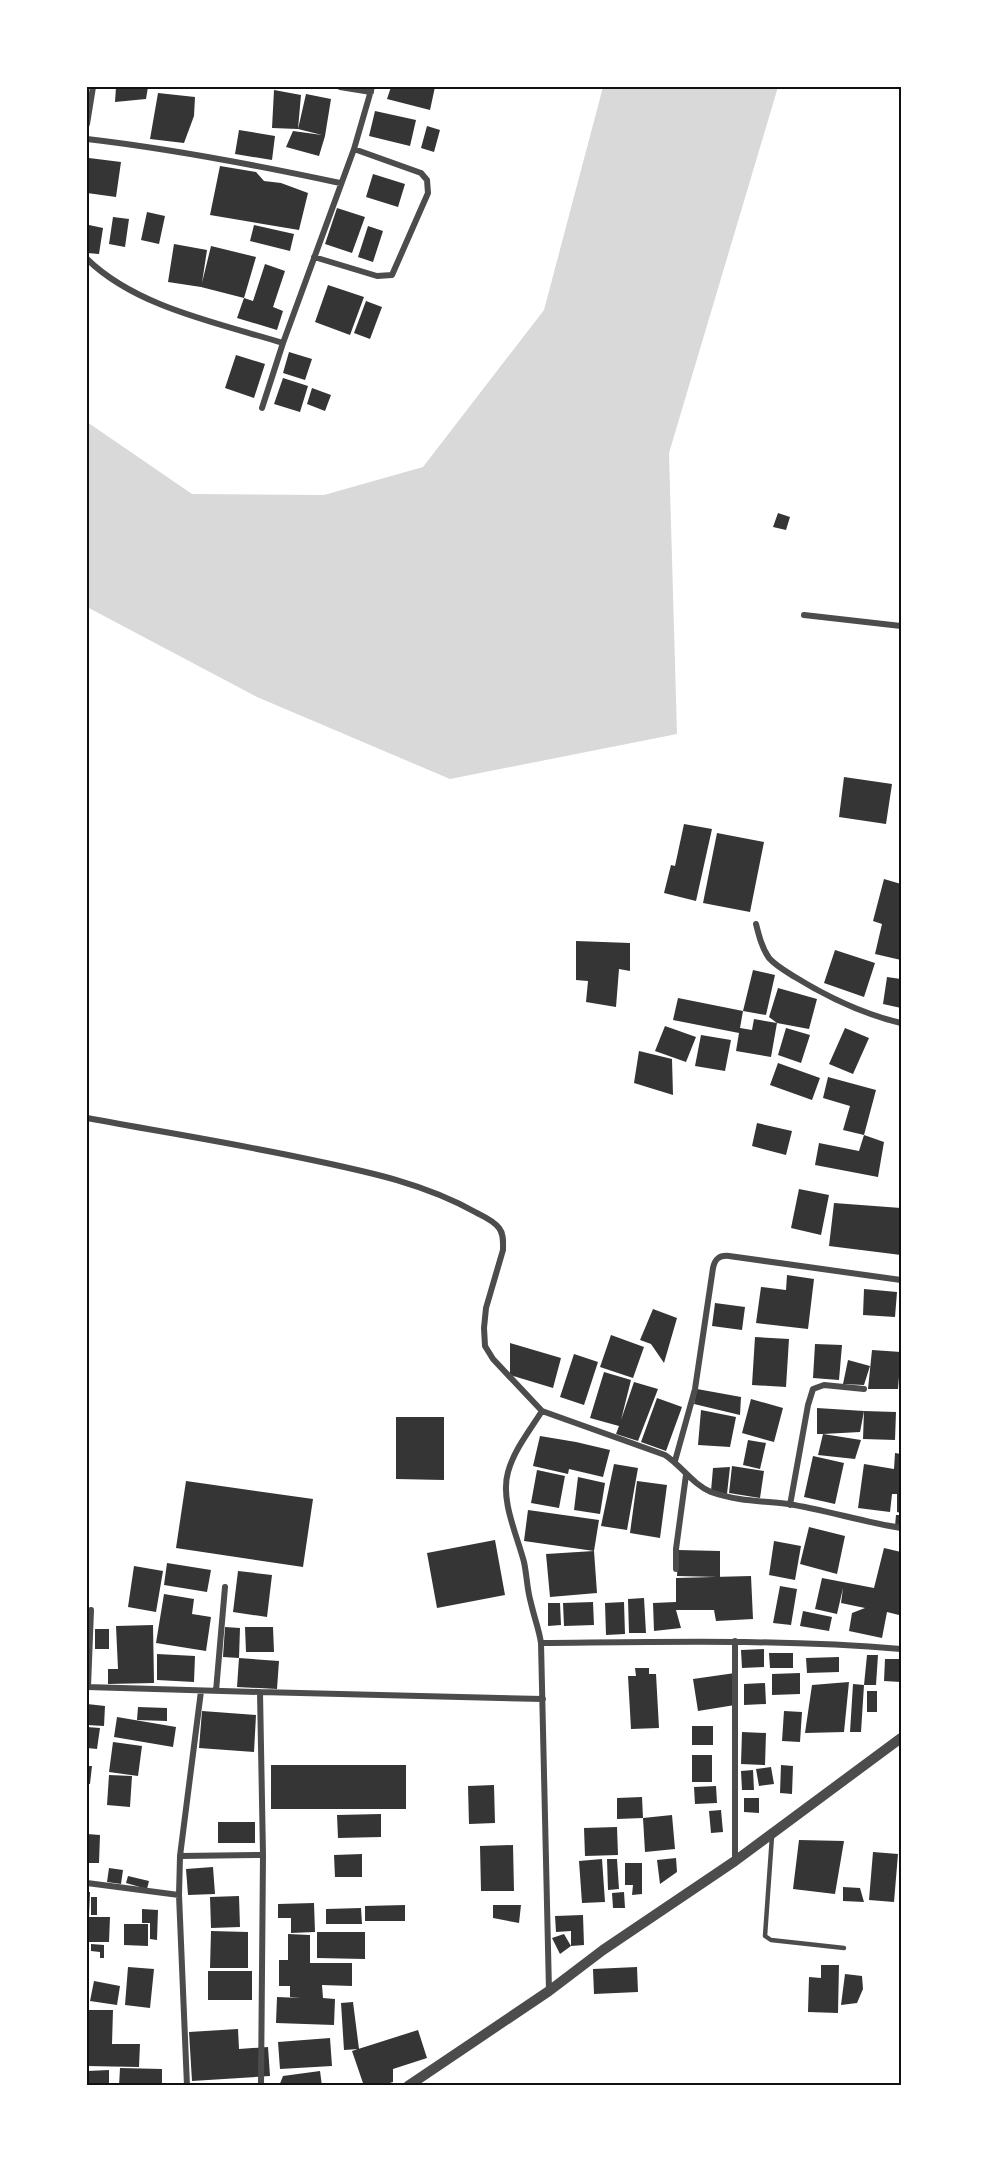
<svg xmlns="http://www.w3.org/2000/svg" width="988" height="2173" viewBox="0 0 988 2173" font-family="'Titillium Web',sans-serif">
  <rect width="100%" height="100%" fill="#fff"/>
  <path fill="#d9d9d9" d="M603 87H778L669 453 677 734 450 779 257 697 87 607V422L192 494 324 495 423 467 544 310Z"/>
  <path fill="#353535" d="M116 87H148L146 99 115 102Z
    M391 87H435L430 110 387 99Z
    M274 90 301 95 298 129 306 94 331 99 325 136 319 156 286 147 293 131 322 135 298 129 272 128Z
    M158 93 195 97 194 116 184 143 150 139Z
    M375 111 416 120 410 146 369 136Z
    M427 126 440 130 434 152 421 148Z
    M239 130 275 136 272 160 235 154Z
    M89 158 121 162 116 197 87 193Z
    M220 166 256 172 264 181 281 183 308 193 299 230 210 215Z
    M373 174 405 184 398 207 366 197Z
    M337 208 365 217 352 253 325 244Z
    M147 212 165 216 159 244 141 240Z
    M113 217 129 219 125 247 109 244Z
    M89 225 103 228 99 254 87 253Z
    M254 225 294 234 290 251 250 241Z
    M368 226 383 231 373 262 358 257Z
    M174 244 207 250 202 283 211 246 256 257 244 298 201 287 168 282Z
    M265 264 285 271 273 307 283 311 277 330 237 318 244 298 253 301Z
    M328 285 364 297 350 335 315 322Z
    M366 301 382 307 370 339 354 333Z
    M289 352 312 359 305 380 283 373Z
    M236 355 265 364 254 398 225 388Z
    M283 378 308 386 300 412 274 404Z
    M312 388 331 395 325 411 307 404Z
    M778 513 790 517 786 530 773 527Z
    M844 777 892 784 886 824 839 817Z
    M684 824 712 829 696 901 664 893 671 865 675 866Z
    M717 833 764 842 750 912 703 903Z
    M884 879 901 884V960L875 954 882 924 873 921Z
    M576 941 630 943V971L619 969 616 1007 586 1002 588 981 576 980Z
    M835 950 875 963 864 997 824 983Z
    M753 970 775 975 766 1015 743 1011 740 1028 752 1030 754 1019 777 1023 771 1057 736 1051 739 1033 673 1020 678 998 743 1011Z
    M887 977 901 979V1008L883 1004Z
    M778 988 817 999 809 1029 777 1023 769 1017Z
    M665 1026 696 1037 686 1062 655 1051Z
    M786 1028 810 1035 801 1063 778 1055Z
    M845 1028 869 1038 853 1074 829 1064Z
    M701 1035 731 1040 725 1071 695 1066Z
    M639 1051 672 1059 673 1095 634 1083Z
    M778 1063 820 1078 812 1100 770 1085Z
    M828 1077 876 1090 864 1135 843 1130 850 1106 823 1098Z
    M757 1123 792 1131 786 1155 752 1146Z
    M864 1135 884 1142 878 1177 815 1165 819 1143 859 1151Z
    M799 1189 829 1195 821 1235 791 1228Z
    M834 1203 901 1208V1255L829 1246Z
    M787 1275 814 1279 808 1329 756 1323 761 1287 786 1290Z
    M864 1289 897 1292 895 1317 863 1315Z
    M715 1303 745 1307 742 1330 712 1326Z
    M653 1309 677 1318 664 1363 651 1344 640 1340Z
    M611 1335 644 1347 633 1378 600 1367Z
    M755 1337 789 1339 786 1387 752 1385Z
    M510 1343 561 1358 553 1388 510 1375Z
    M815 1344 842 1345 839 1380 813 1378Z
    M872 1350 901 1352 898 1389H868Z
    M574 1354 598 1362 584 1405 560 1397Z
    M848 1360 870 1366 864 1385 843 1384Z
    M604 1372 631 1380 621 1420 634 1382 658 1389 638 1441 616 1434 619 1426 590 1418Z
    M697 1389 741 1397 740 1415 694 1404Z
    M657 1398 682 1407 666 1451 641 1442Z
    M751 1399 783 1408 774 1442 742 1433Z
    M817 1408 864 1411 860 1432 823 1434 861 1440 855 1459 818 1455 823 1434H817Z
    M701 1410 736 1417 730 1447 698 1445Z
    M864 1411 896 1412 895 1440 863 1439Z
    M396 1417H444V1480L396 1479Z
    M540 1436 576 1442 610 1450 603 1477 569 1469 568 1474 533 1466Z
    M748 1440 766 1443 760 1469 743 1465Z
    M895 1453 901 1454V1513L897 1512V1494H892L890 1512 858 1508 864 1464 894 1469Z
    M813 1456 844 1463 835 1504 804 1497Z
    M614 1464 638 1468 627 1530 601 1526Z
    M732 1466 764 1471 760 1498 729 1493Z
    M730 1467 727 1494 711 1491 713 1468Z
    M537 1470 565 1476 559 1508 531 1503Z
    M578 1477 605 1483 600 1514 574 1510Z
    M186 1481 313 1499 303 1567 176 1548Z
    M637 1481 667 1485 660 1538 630 1533Z
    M528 1510 599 1520 594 1551 597 1593 550 1597 546 1554 594 1551 524 1541Z
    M896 1515H901V1527L895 1526Z
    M809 1527 845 1536 837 1574 800 1564Z
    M495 1540 505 1595 437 1608 427 1553Z
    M774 1541 801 1546 795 1580 769 1575Z
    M884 1548 901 1552V1606L899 1615 887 1612 882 1638 849 1631 852 1613 865 1608 841 1603 843 1588 837 1614 815 1609 822 1578 874 1588Z
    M678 1550 720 1551V1577L677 1576Z
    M167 1563 211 1570 207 1592 164 1585Z
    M134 1566 163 1571 156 1612 128 1607Z
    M238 1571 272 1575 267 1617 233 1612Z
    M751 1576 753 1619 716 1621 714 1610H676L681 1628 654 1631 653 1603 676 1602V1578Z
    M780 1586 797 1589 791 1625 773 1623Z
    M164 1594 194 1599 192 1614 211 1617 206 1651 156 1643Z
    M644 1598 646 1633H629L628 1599Z
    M593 1602 594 1625 564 1626 563 1603Z
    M624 1602 625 1634 606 1635 605 1603Z
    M548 1603H560L561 1625 548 1626Z
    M803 1611 832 1617 829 1631 800 1626Z
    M153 1625 154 1683 108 1684V1669H118L116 1626Z
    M225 1627 240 1628 239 1658 279 1661 277 1689 237 1687 239 1658 223 1657Z
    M245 1627H273L274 1652H246Z
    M95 1629H109V1649H95Z
    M764 1649V1667L742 1668 741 1650Z
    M769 1653H793V1668H770Z
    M157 1654 195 1656 194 1682 157 1680Z
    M867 1655H878L876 1685H864L861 1732H850L853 1684 864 1685Z
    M839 1657V1672L807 1673 806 1658Z
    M885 1659H901V1682L884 1681Z
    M635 1668H649V1674H656L659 1728 631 1729 628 1676H636Z
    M735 1673V1705L698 1711 693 1679Z
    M800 1673V1694L772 1695V1674Z
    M849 1682 844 1732 805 1733 812 1685Z
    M765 1683 766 1704 744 1705V1684Z
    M867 1691H877V1712H867Z
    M87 1704 105 1706 104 1726 87 1725Z
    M138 1707 167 1708V1721L137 1720Z
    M202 1711 256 1715 254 1752 199 1748Z
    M784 1711 802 1712 800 1742 782 1741Z
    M117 1717 176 1727 173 1747 114 1737Z
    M692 1726H713V1745H692Z
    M87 1727 100 1728 97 1749 87 1748Z
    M742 1732 766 1733 765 1765 741 1764Z
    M113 1742 142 1746 138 1776 109 1772Z
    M692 1755H712V1782H692Z
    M271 1765H406V1809H271Z
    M781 1765 793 1766 792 1794 780 1793Z
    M87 1766H92L90 1784H87Z
    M771 1767 774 1784 759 1786 756 1769Z
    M753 1770 754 1790H742L741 1771Z
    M109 1775 132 1776 130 1807 107 1805Z
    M494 1785 495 1823 469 1824 468 1786Z
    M716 1786 717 1803 695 1804 694 1787Z
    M642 1797 643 1818 617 1819V1798Z
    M744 1798H759V1813L744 1812Z
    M721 1810 723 1832 711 1833 709 1811Z
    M381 1814V1837L338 1838 337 1815Z
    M672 1815 675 1849 645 1852 643 1818Z
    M218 1822H255V1843H218Z
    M617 1827 618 1855 585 1856 584 1828Z
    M87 1834 100 1835 99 1863H87Z
    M799 1840 844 1841 835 1894 793 1889Z
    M513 1845 514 1891H481L480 1846Z
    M873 1852 898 1854 894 1902 869 1900Z
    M362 1854V1877H335L334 1855Z
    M676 1858 677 1872 660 1884 657 1860Z
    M602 1859 605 1902 582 1903 579 1861Z
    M607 1859H617L619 1889 608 1890Z
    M625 1863H642V1894L632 1895 633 1885H625Z
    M213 1867 215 1894 188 1895 186 1869Z
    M109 1868 123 1870 121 1884 107 1882Z
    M128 1876 149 1881 147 1889 126 1883Z
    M843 1887 860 1888 864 1902 843 1901Z
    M87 1892H90L89 1917H110L109 1942H88Z
    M624 1892 625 1908H613L612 1893Z
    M239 1896 240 1927 211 1928 210 1897Z
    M91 1897H97V1915H91Z
    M314 1903 315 1932 291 1933V1918H278V1904Z
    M405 1905V1921H365V1906Z
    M493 1905H521L519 1923 493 1918Z
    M361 1908 362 1924H326V1909Z
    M142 1909 158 1910 157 1940 150 1939V1923H142Z
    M583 1915 584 1945 571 1946V1931L556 1932 555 1916Z
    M124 1924H148V1946L124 1945Z
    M211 1931 248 1932V1968H210Z
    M317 1932H365V1959L317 1958Z
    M288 1934 310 1935V1963H352V1986L322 1985 323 1998 335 1999 334 2025 276 2023 277 1997 301 1998 290 1997V1986H279V1960H288Z
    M564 1934 571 1946 560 1954 552 1938Z
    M91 1944 104 1945V1958H100V1952L91 1951Z
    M821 1965H839L838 2013 808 2012 809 1977 821 1978Z
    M128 1967 154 1969 150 2008 125 2005Z
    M637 1967 638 1992 594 1994 593 1969Z
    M208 1971H252V2000H208Z
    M845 1974 862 1976 863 1989 857 2003 841 2005Z
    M94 1981 120 1986 117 2005 90 2001Z
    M353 2002 359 2049 344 2050 341 2003Z
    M87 2010H113L112 2044H140L139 2067 87 2066Z
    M238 2029 239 2049 268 2047 270 2076 192 2081 189 2032Z
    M418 2030 427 2058 393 2069V2082L380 2086H364L352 2051Z
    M330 2038 332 2066 280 2069 278 2042Z
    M120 2068 162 2069V2086H119Z
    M109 2070V2086H87V2071Z
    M320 2071 322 2086H279L283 2076Z"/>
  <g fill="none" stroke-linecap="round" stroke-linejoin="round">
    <path stroke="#4c4c4c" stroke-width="4.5" d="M772 1836 765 1936 771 1940 844 1948"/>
    <path stroke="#4c4c4c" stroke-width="6" d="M340 87 371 92
      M87 124 93 87
      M87 139C173 149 256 165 340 183
      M314 257 377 276 392 275 428 193 427 180 421 173 354 149
      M87 259C136 307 218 323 283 343
      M262 408 283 343 354 149 372 87
      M804 615 901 626
      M756 924C759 936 762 948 769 958 776 966 787 972 795 977 829 998 863 1014 901 1023
      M87 1118C162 1132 238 1144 312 1160 369 1172 426 1184 477 1213 485 1217 494 1221 499 1228 504 1234 503 1243 503 1250L486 1308 484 1328 485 1346 493 1359 542 1411 665 1455C682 1466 692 1484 711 1492 736 1501 763 1501 788 1504 826 1510 863 1522 901 1528
      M542 1411C530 1430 514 1450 508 1472 500 1500 517 1535 524 1562 527 1576 527 1590 531 1603 534 1617 539 1629 541 1643L549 1991
      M675 1461 695 1389 713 1268C715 1259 719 1255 729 1256L901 1280
      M790 1505 808 1405 813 1389 824 1385 864 1389
      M676 1569V1549L686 1475
      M541 1643C662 1642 781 1639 901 1649
      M87 1687 260 1692 263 1855 261 2086
      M88 1687 91 1610
      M216 1691 225 1587
      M260 1692 543 1699
      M180 1856 263 1855
      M735 1861V1641
      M87 1883 179 1895
      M187 2086 179 1895 180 1856 201 1691"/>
    <path stroke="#4c4c4c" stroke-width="10" d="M408 2086 549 1991 603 1950 735 1861 901 1738"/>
  </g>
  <rect width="988" height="2173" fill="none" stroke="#ffffff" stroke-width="177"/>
  <rect x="88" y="88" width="812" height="1996" fill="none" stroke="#111" stroke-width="2"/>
</svg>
